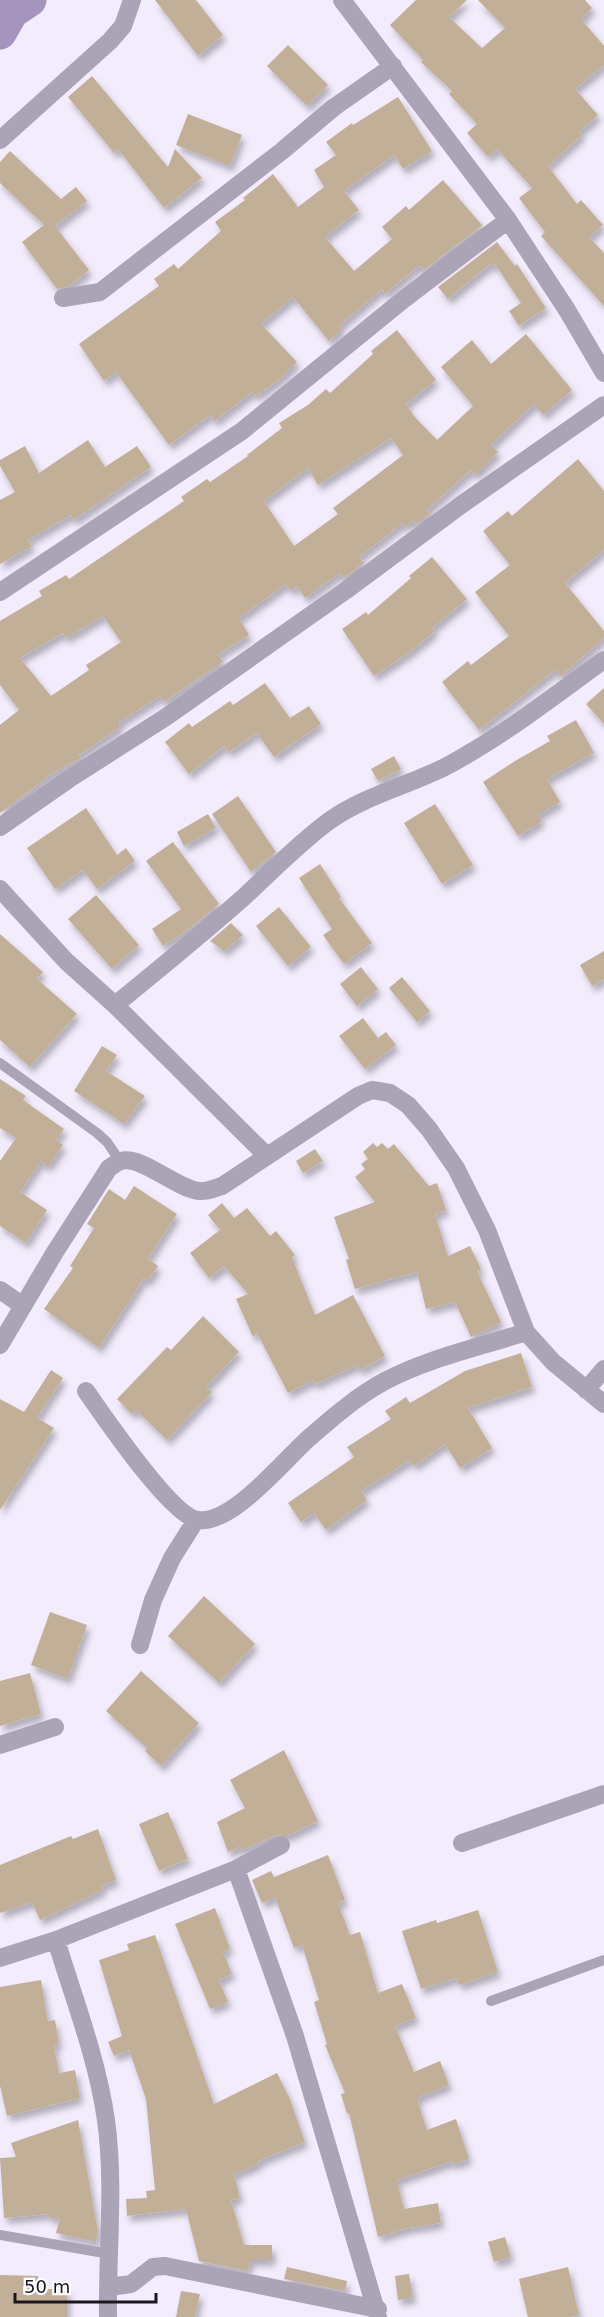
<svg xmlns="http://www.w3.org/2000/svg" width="604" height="2317" viewBox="0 0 604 2317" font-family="'DejaVu Sans',sans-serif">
  <defs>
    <filter id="shadow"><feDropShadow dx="3.5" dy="6" stdDeviation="3" flood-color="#0004"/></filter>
  </defs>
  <rect width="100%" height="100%" fill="#f3ecfd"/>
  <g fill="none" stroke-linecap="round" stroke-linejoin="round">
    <path stroke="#a594bd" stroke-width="33" d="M0 33 12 12 30 0"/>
  </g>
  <path fill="#c2af97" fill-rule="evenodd" filter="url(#shadow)" d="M155 0H196L223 35 198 56Z
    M416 0H467L449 17 482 48 505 28 478 0H585L592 8 581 19 604 46V65L575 89 598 115 579 132 582 135 548 166 577 204 581 200 603 225 589 237 604 253V306L541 236 545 232 519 198 532 188 497 149 488 157 467 133 477 124 449 94 452 91 421 62 423 60 390 25Z
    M288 45 328 85 307 106 267 66Z
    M92 76 168 167 175 149 202 178 164 208 118 149 114 153 68 97Z
    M398 97 432 151 403 169 394 155 344 191 359 210 325 237 354 271 392 239 382 227 406 206 409 210 443 180 482 225 484 224 424 270 421 266 417 267 385 294 382 289 339 326 342 329 329 341 293 297 261 324 297 362 281 378 256 396 252 392 215 421 210 415 169 445 116 372 104 381 79 344 159 286 154 279 174 264 178 269 221 231 215 222 245 200 243 198 273 174 298 207 324 187 314 170 336 155 326 142 352 123 353 125Z
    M188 114 242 135 230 166 176 145Z
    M10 151 61 199 76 187 87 201 55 226 89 270 69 286 57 289 22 242 44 225 0 183V162Z
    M497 242 515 266 517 264 546 308 519 326 509 311 521 303 495 264 491 266 490 264 448 299 438 287Z
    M397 330 436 380 406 404 414 416 437 440 473 406 441 367 472 340 491 364 526 334 572 390 543 415 534 404 491 445 498 452 475 475 471 470 427 510 430 514 416 524 413 520 406 526 403 523 359 557 364 563 344 578 340 573 305 598 297 586 291 591 286 584 239 618 249 635 218 655 223 662 164 702 160 696 118 723 120 727 79 755 81 758 53 773 0 813V725L19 710 0 685V621L42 596 39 591 66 575 69 579 184 501 181 497 207 479 210 482 248 456 247 455 282 428 279 423 308 405 326 389 330 393 373 354 371 351ZM391 438 403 455 333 508 338 514 294 546 264 501 308 468 318 485ZM103 616 121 642 86 665 89 670 51 696 20 658 63 633 66 638Z
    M88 440 105 467 137 446 151 467 74 520 71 515 28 540 32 546 0 564V500L15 492 0 466V460L25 446 39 473Z
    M578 459 604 491V550L565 583 604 631V638L561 676 555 670 479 730 442 682 468 661 471 665 509 636 475 592 510 565 483 531 508 511 512 516Z
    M432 557 467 599 432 628 435 631 411 651 374 676 342 629 366 612 368 615 411 578 409 576Z
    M265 683 290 718 309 706 321 724 274 757 257 733 229 752 224 746 189 774 165 742 189 723 192 727 230 701 233 705Z
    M604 688V724L586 704Z
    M576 720 594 753 547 779 560 802 538 815 542 821 518 836 483 782 515 761 550 741 547 736Z
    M394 756 401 769 378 781 371 769Z
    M238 796 276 852 251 872 212 814Z
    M435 804 473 865 442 884 404 823Z
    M86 808 117 855 126 848 135 861 97 889 83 870 55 889 27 848Z
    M208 814 216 828 184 846 177 832Z
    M173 842 219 904 190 928 163 946 152 929 181 909 146 861Z
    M320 864 341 897 339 898 372 943 344 964 323 935 332 929 299 878Z
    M96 895 139 945 112 969 68 919Z
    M279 907 311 947 288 966 256 926Z
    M231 923 243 935 224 951 210 941Z
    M0 934 43 972 37 979 77 1014 30 1067 0 1040Z
    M604 951V979L592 986 580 965Z
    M361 967 378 989 357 1006 340 984Z
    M402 977 430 1011 417 1022 389 988Z
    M363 1018 378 1038 386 1032 396 1045 365 1069 339 1036Z
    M102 1046 117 1055 106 1071 145 1096 124 1124 74 1091Z
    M0 1079 26 1096 23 1100 64 1129 56 1140 63 1145 48 1167 41 1161 20 1192 47 1210 26 1243 0 1226V1161L16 1138 0 1128Z
    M373 1143 377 1147 382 1143 388 1149 394 1144 429 1186 437 1183 446 1210 435 1214 448 1256 470 1246 481 1269 477 1271 501 1322 471 1337 455 1302 426 1309 417 1272 355 1289 346 1260 349 1259 334 1217 375 1202 355 1177 365 1169 361 1164 368 1159 363 1152Z
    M315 1149 323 1161 303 1173 296 1161Z
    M134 1186 177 1214 148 1259 158 1266 148 1281 144 1278 99 1348 44 1309 73 1268 70 1266 94 1228 87 1224 109 1189 125 1200Z
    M222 1203 234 1218 247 1208 270 1236 276 1231 295 1255 292 1257 315 1315 353 1295 385 1356 360 1370 357 1365 315 1384 313 1380 288 1393 257 1333 253 1337 236 1299 248 1294 224 1266 209 1278 190 1253 220 1230 208 1215Z
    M203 1316 239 1352 206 1387 212 1392 167 1440 136 1410 132 1414 117 1399 167 1347 171 1350Z
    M521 1353 532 1387 468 1408 492 1448 460 1468 445 1444 414 1466 410 1460 361 1491 367 1500 326 1530 314 1513 301 1522 288 1503 354 1457 347 1447 391 1419 385 1411 406 1397 410 1403 465 1371Z
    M51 1370 63 1378 37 1418 54 1428 0 1510V1399L24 1412Z
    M204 1596 255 1644 219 1683 168 1636Z
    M50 1612 87 1625 68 1679 31 1665Z
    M141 1671 199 1723 161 1766 145 1751 147 1748 106 1711Z
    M30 1673 41 1714 0 1726V1681Z
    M284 1750 318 1821 287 1836 276 1835 242 1850 240 1847 228 1852 217 1822 245 1808 230 1780Z
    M168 1812 188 1859 159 1871 139 1824Z
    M98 1829 116 1880 101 1886 103 1890 40 1920 32 1902 0 1913V1865L71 1836 73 1839Z
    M328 1855 345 1900 338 1903 350 1935 360 1932 378 1993 402 1984 416 2018 395 2026 414 2072 440 2061 449 2085 419 2097 418 2102 427 2130 456 2119 469 2159 453 2164 452 2161 397 2180 404 2209 438 2203 441 2223 408 2228 378 2237 349 2113 347 2114 341 2094 345 2093 325 2045 327 2044 314 2002 319 2000 302 1945 294 1948 275 1897 262 1903 252 1880 271 1871 274 1877Z
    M215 1908 230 1949 223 1952 232 1974 219 1980 228 2002 210 2009 175 1924Z
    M478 1910 498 1972 459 1985 457 1978 421 1989 402 1931 436 1920 437 1923Z
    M155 1935 214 2104 277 2073 290 2099 305 2142 258 2161 259 2164 234 2174 240 2198 231 2200 244 2245H272V2260H250L248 2271 199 2261 186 2209 127 2216 126 2199 147 2198 146 2191 155 2190 146 2099 129 2050 114 2056 108 2042 122 2036 99 1960 129 1950 127 1944Z
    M41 1980 48 2021 55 2020 59 2044 54 2045 59 2073 75 2070 80 2098 7 2116 0 2086V1987Z
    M78 2120 98 2231 96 2242 56 2233 60 2217 50 2219 49 2214 4 2218 0 2158 16 2157 11 2143Z
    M505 2237 511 2257 494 2262 488 2242Z
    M287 2267 347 2281 345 2291 284 2279Z
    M568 2267 579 2315 570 2317H528L519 2279Z
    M409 2274 413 2298 398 2300 395 2276Z
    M0 2275 38 2276V2289H67V2317H0Z
    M181 2291 200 2294 195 2317H176Z"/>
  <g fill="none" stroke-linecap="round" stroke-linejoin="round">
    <path stroke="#aba3b6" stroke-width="10" d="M0 1063 97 1133 107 1142 120 1161
      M491 2001 604 1960
      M0 2235 110 2254"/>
    <path stroke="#aba3b6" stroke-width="18" d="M342 0 508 220 567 310 604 373
      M0 140 110 41 123 26 132 0
      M63 298 100 292 282 151 333 108 393 66
      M0 592 242 431 404 299 508 220
      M0 827 69 779 166 717 345 591 461 505 604 405
      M0 889 66 961 115 1005 267 1156
      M115 1005C158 970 202 934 244 897 272 871 299 843 329 821 364 796 407 786 445 767 502 737 552 697 604 660
      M0 1290 23 1306
      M0 1345 55 1252 109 1168C113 1166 117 1162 121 1161 141 1155 177 1189 199 1191 207 1192 215 1188 222 1186L358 1096 372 1090 390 1093 408 1105 429 1129 456 1168 487 1230 526 1332 553 1362 604 1404
      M586 1390 604 1369
      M86 1391C103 1415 171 1516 198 1520 232 1525 285 1459 309 1438 332 1418 357 1396 385 1381 428 1358 480 1347 526 1332
      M140 1645 153 1600 172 1558 196 1520
      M0 1745 55 1727
      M462 1843 604 1794
      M236 1869 295 2036 378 2317
      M56 1940C74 1999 97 2058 106 2120 115 2185 107 2252 108 2317
      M0 1958 56 1940 236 1869 281 1845
      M109 2287 131 2284 153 2267 165 2266 378 2309"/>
  </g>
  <path d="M15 2293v9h141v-9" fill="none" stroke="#1a1620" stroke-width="3"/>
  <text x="24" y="2293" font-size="18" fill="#1a1620" stroke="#ffffff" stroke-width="4.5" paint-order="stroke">50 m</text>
</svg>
